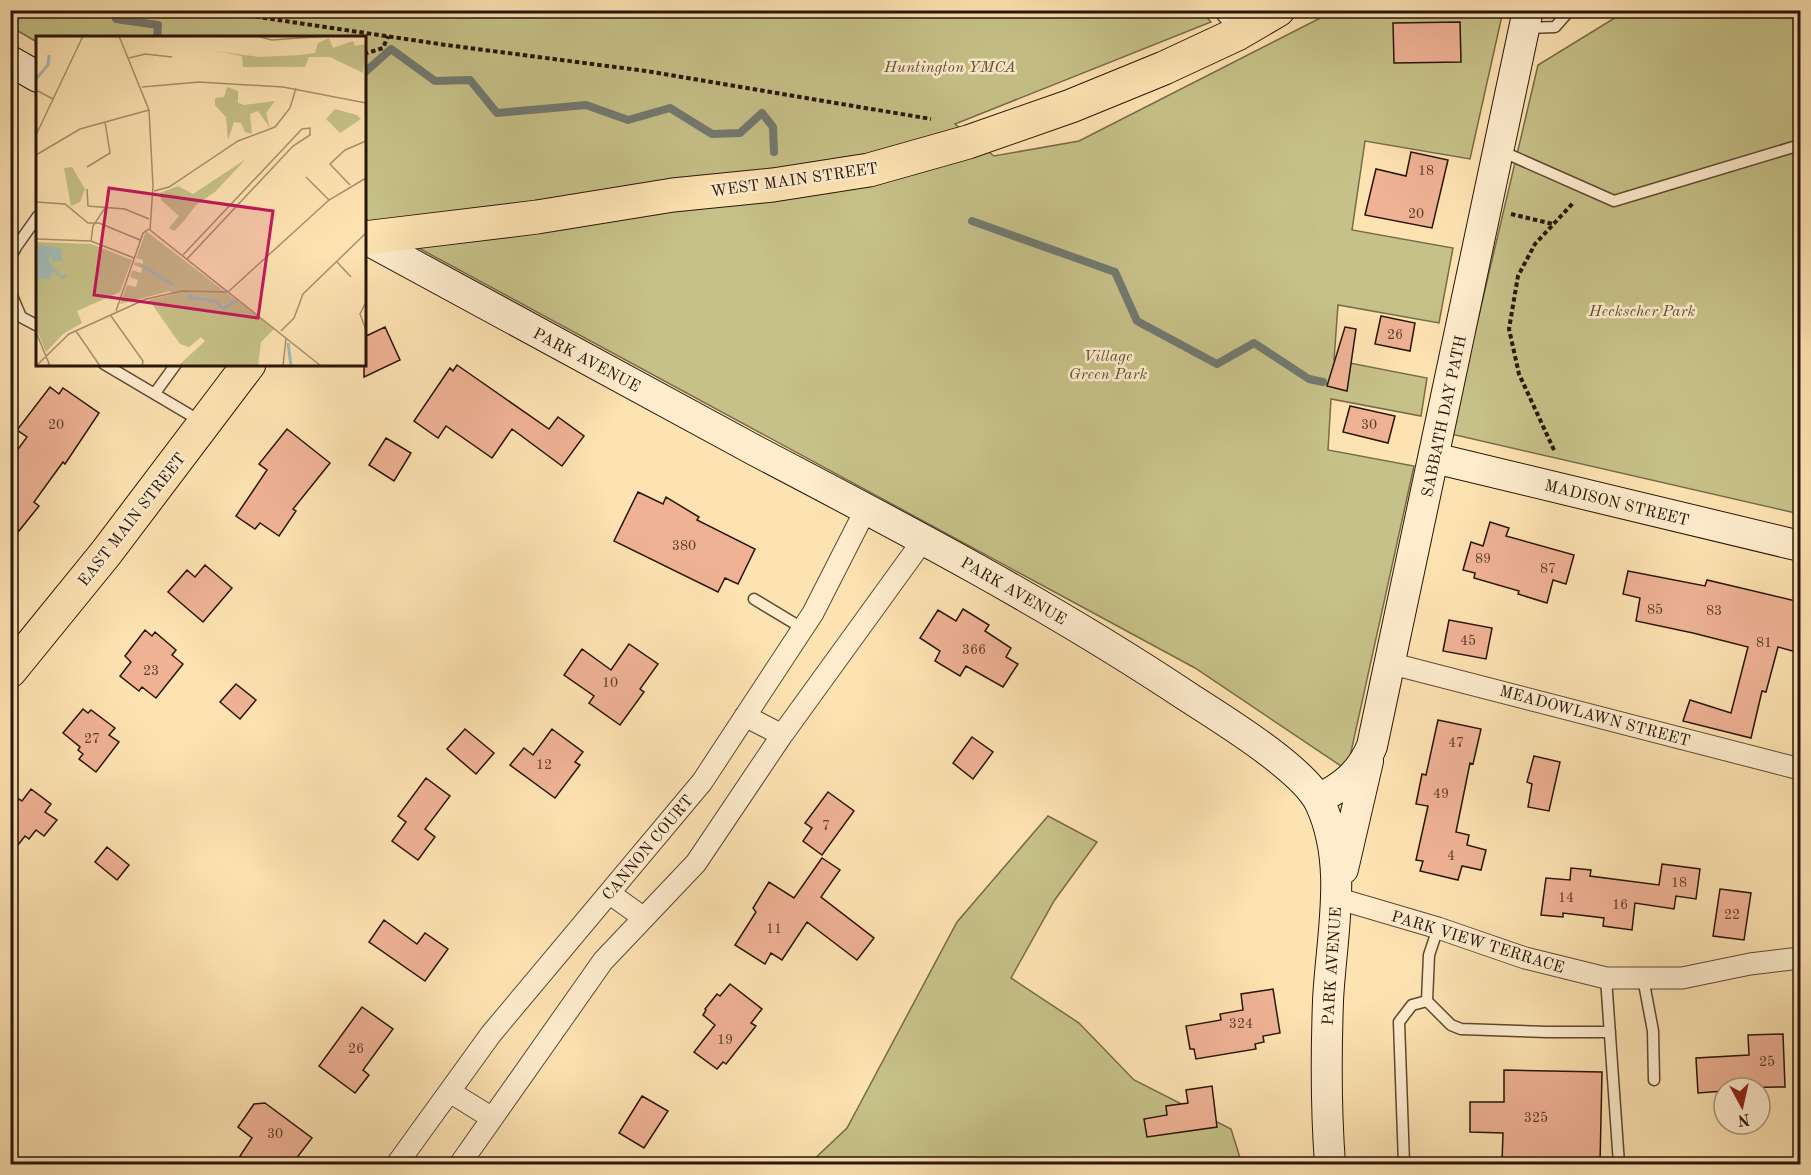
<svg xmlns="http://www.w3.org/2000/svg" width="1811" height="1175" viewBox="0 0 1811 1175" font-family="'Old Standard TT',serif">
  <rect width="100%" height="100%" fill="#fde2b2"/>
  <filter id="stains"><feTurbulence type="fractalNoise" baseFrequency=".00333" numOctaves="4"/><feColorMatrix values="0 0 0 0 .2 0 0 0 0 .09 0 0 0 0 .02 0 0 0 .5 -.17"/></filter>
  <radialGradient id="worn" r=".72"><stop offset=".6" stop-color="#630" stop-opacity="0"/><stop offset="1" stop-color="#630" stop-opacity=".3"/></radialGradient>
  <path fill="#c6c188" stroke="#776b48" stroke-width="1.5" d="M1200 10 1211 22 955 124 994 156 1079 141 1334 11H1503L1470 159 1365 141 1352 230 1453 248 1439 323 1338 305 1334 360 1427 378 1421 416 1331 399 1328 450 1414 466 1347 770 1195 668 365 219 364 38H38L37 42 11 27 10 11Z
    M1626 11H1800V514L1451 434 1538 65Z
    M1048 816 1097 842 1054 901 1011 978 1079 1023 1134 1080 1231 1129 1242 1164H809L847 1128 957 922Z"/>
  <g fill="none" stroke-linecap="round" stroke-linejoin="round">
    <path stroke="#727970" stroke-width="8" d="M113 10 116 19 158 25 157 38
      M364 73 391 49 435 81 470 80 497 113 586 105 628 120 670 108 712 134 740 133 762 113 773 127 774 152
      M972 221 1115 272 1137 321 1217 364 1254 343 1309 379 1323 382"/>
  </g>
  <path fill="#efb295" stroke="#281507" stroke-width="1.5" d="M1460 22 1461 62 1394 63 1393 23Z
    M1411 152 1448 160 1432 228 1365 215 1376 169 1406 176Z
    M1381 316 1415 323 1410 351 1375 344Z
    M385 327 400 360 364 377V337Z
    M1345 327 1356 329 1347 391 1327 386Z
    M457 365 549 429 558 417 584 436 562 466 512 429 492 458 446 426 438 438 414 421 450 368 453 371Z
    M50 387 59 394 63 388 99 413 65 464 63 462 34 502 39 506 10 542V460L27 437 17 430Z
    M1350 406 1395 416 1388 443 1343 432Z
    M287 429 330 463 293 509 296 511 279 536 260 523 255 529 236 516 267 470 259 464Z
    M386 438 411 453 394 481 369 465Z
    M638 492 663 504 666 497 699 517 697 520 755 549 738 584 725 578 718 592 614 541Z
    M1490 522 1509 528 1506 536 1574 555 1566 584 1553 580 1547 603 1518 594 1519 591 1474 578 1475 573 1463 570 1471 542 1483 546Z
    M205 565 232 588 203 622 168 592 187 570 195 577Z
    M1628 571 1705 586 1707 580 1800 602V653L1778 647 1766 692 1762 691 1751 738 1683 721 1690 700 1731 713 1748 647 1693 633 1636 621 1640 598 1623 594Z
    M963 609 989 625 985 631 1011 648 1006 657 1018 664 1003 687 966 666 960 676 935 661 940 651 920 638 938 610 956 621Z
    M1449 620 1492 628 1486 659 1443 651Z
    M145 630 152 636 155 632 176 650 172 655 183 664 156 698 142 687 139 691 120 676 131 662 125 656Z
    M629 644 658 664 640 689 644 692 620 725 589 703 594 696 564 675 582 649 611 670Z
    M236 684 256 700 240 719 220 702Z
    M83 709 88 713 91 710 115 728 109 735 119 742 96 772 79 759 83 754 78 750 80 747 63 733Z
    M1438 720 1481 729 1473 764 1470 763 1456 832 1469 835 1467 845 1486 850 1481 870 1462 866 1458 880 1420 871 1423 861 1416 860 1428 806 1416 804 1422 774 1426 775Z
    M465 729 494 753 476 774 447 749Z
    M552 729 583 752 575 762 580 765 555 798 510 765 524 748 533 755Z
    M972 737 993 752 973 779 953 763Z
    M1534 756 1560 762 1549 811 1528 807 1532 784 1527 782Z
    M426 778 450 796 425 829 435 837 418 860 392 841 406 822 398 816Z
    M31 789 51 804 45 812 57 820 44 836 36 830 29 839 25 836 10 855V811L19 799 22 801Z
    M828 792 854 811 822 855 803 841 812 828 805 823Z
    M107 847 129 865 117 880 95 862Z
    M822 858 840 870 821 897 874 938 857 960 807 922 782 960 771 953 765 964 735 945 756 912 753 908 769 882 794 898Z
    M1662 864 1700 869 1696 899 1676 896 1674 909 1635 903 1632 930 1603 926 1604 918 1563 913V917L1541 915 1546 878 1570 880 1571 868 1591 870 1590 876 1659 885Z
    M1720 889 1751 893 1744 940 1713 936Z
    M384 920 417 944 425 933 448 949 425 981 369 942Z
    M730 984 762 1009 751 1023 756 1026 726 1064 723 1062 717 1069 694 1052 715 1025 703 1015 706 1010 705 1009 717 994 720 996Z
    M1273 989 1280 1033 1263 1036 1264 1042 1255 1044 1256 1049 1196 1059 1194 1049H1190L1186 1026 1221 1020 1220 1014 1243 1010 1241 994Z
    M362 1007 393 1029 363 1070 369 1075 355 1093 319 1066Z
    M1783 1034 1785 1087 1724 1088V1091L1698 1093 1696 1058 1749 1055 1748 1035Z
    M1504 1070 1602 1072 1600 1164 1502 1162 1503 1133 1470 1132V1102H1504Z
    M1212 1086 1217 1127 1147 1137 1144 1119 1167 1115 1166 1106 1188 1103 1186 1090Z
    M642 1096 668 1111 644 1148 619 1133Z
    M265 1103 312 1138 292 1164H252L240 1156 252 1138 238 1127 254 1104Z"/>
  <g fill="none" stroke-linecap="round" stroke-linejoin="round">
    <g stroke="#5d4832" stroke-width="13">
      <path id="lane" d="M1218 10 1235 31
        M1527 28 1555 27 1570 10
        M1501 151 1614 201 1800 145
        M10 259 16 247 38 216
        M10 291 21 317 38 326
        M104 364 202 422
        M155 393 176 364
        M754 599 802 628
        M1606 978 1619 1164
        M1643 978 1653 1031 1654 1080
        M1427 1001 1451 1025 1461 1029 1547 1032H1610
        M1404 1164 1399 1022 1412 1005 1427 1001 1429 955 1438 928"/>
    </g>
    <g stroke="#5d4832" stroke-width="23">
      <path id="street" d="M1389 663 1800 769
        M745 716 782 735
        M609 893 644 918
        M1336 898 1438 928 1525 958 1606 978H1682L1750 964 1800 958
        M450 1092 492 1118
        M397 1164 491 1034 702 782 813 613 866 509
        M460 1164 603 961 696 863 782 735 924 539"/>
    </g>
    <g stroke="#281507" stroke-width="32">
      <path id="secondary" d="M10 61 38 77
        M364 238C495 309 625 381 756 451 903 528 1050 605 1188 697 1222 719 1304 769 1320 803 1349 865 1331 936 1328 1001 1326 1056 1326 1110 1330 1164
        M1434 458 1800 546
        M1318 799C1343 787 1361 773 1372 746L1528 10
        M1343 869 1368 761"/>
    </g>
    <g stroke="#281507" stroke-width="35">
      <path id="primary" d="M364 238 537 217 673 195 773 185 869 170 968 142 1071 106 1164 68 1237 34 1278 10
        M10 671 106 553 249 364"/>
    </g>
    <path stroke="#281507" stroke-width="4" stroke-dasharray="4.5 3" stroke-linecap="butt" d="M211 10 446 45 646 71 931 119
      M364 54 383 48 388 36
      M1511 214 1553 224
      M1554 450 1519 374 1509 329 1518 276 1535 244 1574 202"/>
    <use href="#lane" stroke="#feeccd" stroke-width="10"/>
    <use href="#street" stroke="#feeccd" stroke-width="21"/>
    <use href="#secondary" stroke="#feeccd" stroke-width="30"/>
    <use href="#primary" stroke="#fde2b2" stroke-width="33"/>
  </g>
  <g text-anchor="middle" stroke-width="5" stroke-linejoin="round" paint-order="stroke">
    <g font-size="14" fill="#5a3c2a">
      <text x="1426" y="175">18</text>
      <text x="1416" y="218">20</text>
      <text x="1395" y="339">26</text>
      <text x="56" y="429">20</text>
      <text x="1369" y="429">30</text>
      <text x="684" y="550">380</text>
      <text x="1483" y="563">89</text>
      <text x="1548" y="573">87</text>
      <text x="1655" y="614">85</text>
      <text x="1714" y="615">83</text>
      <text x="1468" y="645">45</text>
      <text x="1764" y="647">81</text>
      <text x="974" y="654">366</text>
      <text x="151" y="675">23</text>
      <text x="610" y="687">10</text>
      <text x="92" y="743">27</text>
      <text x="1456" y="747">47</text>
      <text x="544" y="769">12</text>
      <text x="1441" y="798">49</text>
      <text x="826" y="830">7</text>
      <text x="1451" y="860">4</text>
      <text x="1679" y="887">18</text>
      <text x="1566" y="902">14</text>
      <text x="1620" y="909">16</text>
      <text x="1732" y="919">22</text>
      <text x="774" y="933">11</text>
      <text x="1241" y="1028">324</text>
      <text x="725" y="1044">19</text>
      <text x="356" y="1053">26</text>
      <text x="1767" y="1066">25</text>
      <text x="1536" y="1122">325</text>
      <text x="275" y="1138">30</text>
    </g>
    <g font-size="16" font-style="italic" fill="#5f5134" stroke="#feeccd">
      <text x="950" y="72">Huntington YMCA</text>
      <text x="1642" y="316">Heckscher Park</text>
      <text x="1108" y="361">Village<tspan x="1108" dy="18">Green Park</tspan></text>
    </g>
    <g font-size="16" fill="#281507" stroke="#feeccd">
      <text transform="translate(794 179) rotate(-8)" y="6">WEST MAIN STREET</text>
      <text transform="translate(587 359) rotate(28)" y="6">PARK AVENUE</text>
      <text transform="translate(1443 416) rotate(-78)" y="6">SABBATH DAY PATH</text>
      <text transform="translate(1617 502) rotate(14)" y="6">MADISON STREET</text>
      <text transform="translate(131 519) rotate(-52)" y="6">EAST MAIN STREET</text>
      <text transform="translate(1014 590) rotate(30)" y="6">PARK AVENUE</text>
      <text transform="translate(1595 715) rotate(15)" y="6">MEADOWLAWN STREET</text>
      <text transform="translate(647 847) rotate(-50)" y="6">CANNON COURT</text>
      <text transform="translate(1478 941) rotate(17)" y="6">PARK VIEW TERRACE</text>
      <text transform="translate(1331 966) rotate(-86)" y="6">PARK AVENUE</text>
    </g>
  </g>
  <g transform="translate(36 36)">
    <rect width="330" height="330" fill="#fde2b2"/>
    <path d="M293 2 297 12 317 5 319 10 330 8 327 37 294 21H273L269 31H207L206 20 179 15 223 21 263 19 279 17 282 7ZM191 51 202 55V67L208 69 239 65 230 77 234 92 222 75 214 78 216 98 209 96 205 87 198 86 192 104 190 81 179 69V62L188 61ZM299 73 321 79 325 83 304 97 290 83ZM210 123 179 156 160 169 147 186 138 195 133 192 143 180 125 164 124 157 142 150 157 158ZM36 131 49 153 44 166 35 170 28 132ZM110 195 238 293 225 306 222 330H142L169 305 165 301 153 311 144 308 113 264 137 258 134 255 84 268 91 249 100 251 102 244 94 241 96 234 105 237 106 232 98 229 99 226 107 228V224L100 222ZM0 206 55 208 96 224 84 256 41 275 46 287 27 298 10 316 0 292Z" fill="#c6c188"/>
    <path d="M0 209 25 212 27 224 18 226 15 220 12 225 22 235 24 240 31 238 30 242 26 243 16 235 14 244 4 242 0 245Z" fill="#a3bcb6"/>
    <path fill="none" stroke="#a3bcb6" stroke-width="3" d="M0 43 12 29 13 19M107 230 137 249M154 258V262L179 265 187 272 201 265M252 307 255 330"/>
    <path fill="none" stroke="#a8906e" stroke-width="1.5" d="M83 0 113 74 117 150 114 194 285 330M220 0 236 4 292 0M93 22 109 18 136 21M106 51 163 46 247 51 330 67M0 54 17 63M0 99 47 0M0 119 44 93 113 74M51 131 74 117 69 86M270 141 293 164M314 149 294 128 309 114 330 105M51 153 52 170 89 173 113 183M118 155 133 151 202 105 239 91 254 72 260 52M0 166 29 168 52 187H63L104 204M0 203 55 205 98 222M55 205 57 190 69 172M147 219 266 93 274 92V99L257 110 151 223M301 226 315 241M192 256 293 164 330 142M330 266 324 278 330 294M80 275 107 197 113 193M75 280 107 325 106 330M40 295 64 330M245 295 258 282 267 258 330 197M0 296 14 330M0 330 33 298 110 263 146 255 192 256M247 330 250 302"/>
    <path fill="#c2185b" fill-opacity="0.15" stroke="#c2185b" stroke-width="3" d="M73 152 237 175 222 282 58 259Z"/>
    <rect width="330" height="330" fill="none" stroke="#281507" stroke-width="3"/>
  </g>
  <rect width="1811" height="1175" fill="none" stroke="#fde2b2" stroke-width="36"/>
  <rect x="12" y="12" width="1787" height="1151" fill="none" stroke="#281507" stroke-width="3"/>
  <rect x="18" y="18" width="1775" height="1139" fill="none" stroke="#281507" stroke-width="1.5"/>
  <g transform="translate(1742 1106) rotate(172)"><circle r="28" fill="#feeccd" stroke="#a8967e" stroke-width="1.5"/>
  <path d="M0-4.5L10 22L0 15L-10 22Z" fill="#8f2418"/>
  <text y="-9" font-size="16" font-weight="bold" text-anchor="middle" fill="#281507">N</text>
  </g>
  <rect width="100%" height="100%" filter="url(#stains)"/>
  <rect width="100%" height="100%" fill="url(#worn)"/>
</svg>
